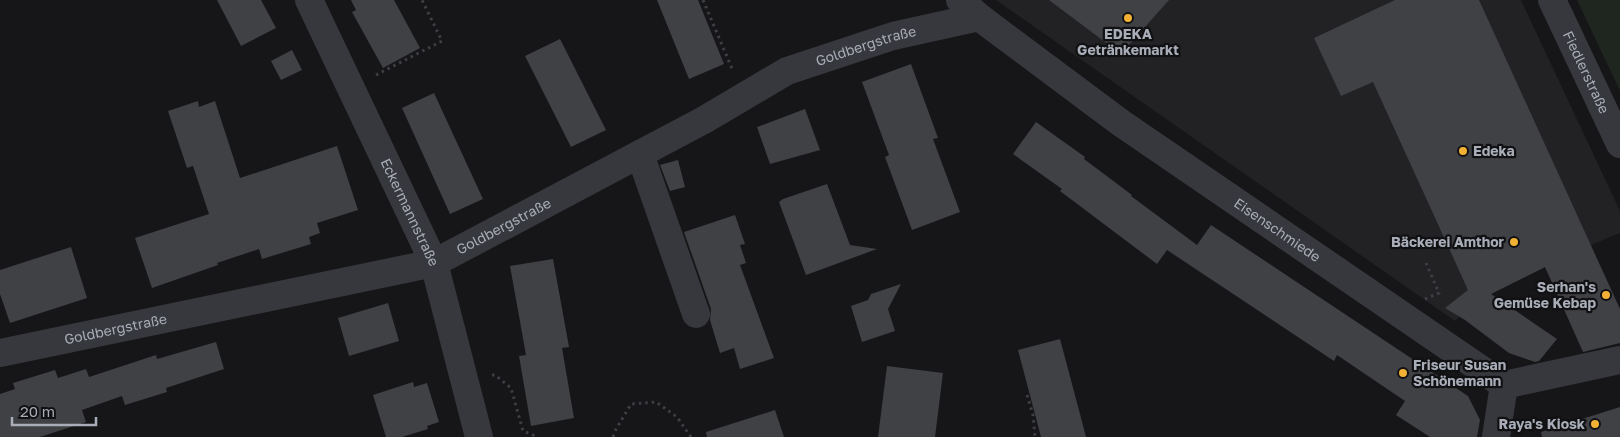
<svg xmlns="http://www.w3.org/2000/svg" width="1620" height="437" viewBox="0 0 1620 437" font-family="'Golos Text',sans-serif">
  <rect width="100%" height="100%" fill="#161618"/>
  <path fill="#222225" d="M996 0H1521L1620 211V233L1591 245 1474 302 1455 321Z"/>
  <path fill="#1e261f" d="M1577 0H1620V91Z"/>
  <path fill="#404145" d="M217 0H261L276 28 241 46Z
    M351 0H394L420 48 383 68 352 12 356 10Z
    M657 0H698L724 64 689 79Z
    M1049 0H1169L1121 54Z
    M1395 0H1479L1620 309V343L1583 352 1545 267 1491 294 1557 339 1539 361 1535 362 1509 353 1465 320 1445 308 1468 290 1373 82 1341 96 1314 38Z
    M560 39 606 130 571 147 525 56Z
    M292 50 302 70 281 80 271 61Z
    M911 64 938 138 933 139 960 212 912 230 885 157 889 155 862 82Z
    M434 93 483 199 450 214 402 108Z
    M198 101 199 107 215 101 240 178 337 146 358 210 317 223 320 233 309 237 311 244 262 259 259 249 217 263 218 265 152 288 135 238 209 214 193 166 187 168 168 111Z
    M805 109 820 150 770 164 757 127Z
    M1036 122 1085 157 1084 159 1132 195 1131 196 1197 245 1211 225 1468 396 1480 420 1477 437H1430L1396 415 1405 401 1337 355 1334 361 1167 250 1157 264 1060 191 1062 189 1013 154Z
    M678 160 685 187 670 191 660 165Z
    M827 184 850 245 877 249 806 275 779 202 783 199Z
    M735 215 745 244 740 245 746 263 740 265 774 358 740 369 734 348 720 353 710 320 711 309 684 232Z
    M71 247 87 298 10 323 0 294V270Z
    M553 259 569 347 562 348 574 418 531 426 519 356 526 355 510 266Z
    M901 284 888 309 895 331 862 342 851 306 868 300 871 294Z
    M388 303 399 341 349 356 338 318Z
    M1060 339 1080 414 1086 437H1041L1018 350Z
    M216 342 224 369 166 388 167 392 125 405 122 396 82 410 86 422 40 437H0V394L15 389 13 383 55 370 58 378 86 369 89 377 156 355 157 359Z
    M887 366 943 373 935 437H878Z
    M413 382 414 387 427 383 439 422 427 426 428 429 402 437H386L373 395Z
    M1620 407V437H1542L1541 432Z
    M775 410 784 437H707L706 432Z"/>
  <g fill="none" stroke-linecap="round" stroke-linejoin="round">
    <path stroke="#3d3f44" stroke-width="3" stroke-dasharray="2.5 4" stroke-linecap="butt" d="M703 0 733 71
      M376 75 442 41 422 0
      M1425 299 1439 293 1426 263
      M492 375H495L511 388 523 431 538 437
      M1027 395 1033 415 1035 437
      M613 437 615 431 631 404 656 402 677 417 691 437"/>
    <g stroke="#37383d" stroke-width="28">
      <path id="s1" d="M309 0 434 263 479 437"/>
      <path id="s2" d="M960 0 979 17 1121 123 1504 385 1620 360"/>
      <path id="s3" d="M1552 0 1620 144"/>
      <path d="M640 154 696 314"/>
      <path id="s4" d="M0 353 434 263 704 120 787 71 893 36 979 17"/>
      <path d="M1496 437 1504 385"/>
    </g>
  </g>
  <g fill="#f2b134" stroke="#111113" stroke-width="2">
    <circle cx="1128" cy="18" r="5"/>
    <circle cx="1463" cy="151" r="5"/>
    <circle cx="1514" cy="242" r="5"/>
    <circle cx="1606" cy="295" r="5"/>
    <circle cx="1403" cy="373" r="5"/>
    <circle cx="1595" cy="424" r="5"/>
  </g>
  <g text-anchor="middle" stroke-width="4.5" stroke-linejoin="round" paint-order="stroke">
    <g font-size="14" font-weight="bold" fill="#a8adb8" stroke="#111113" text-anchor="end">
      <text x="1128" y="39" text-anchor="middle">EDEKA<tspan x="1128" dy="16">Getränkemarkt</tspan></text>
      <text x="1473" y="156" text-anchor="start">Edeka</text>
      <text x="1504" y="247">Bäckerei Amthor</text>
      <text x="1596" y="292">Serhan's<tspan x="1596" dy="16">Gemüse Kebap</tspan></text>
      <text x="1413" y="370" text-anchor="start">Friseur Susan<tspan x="1413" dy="16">Schönemann</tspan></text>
      <text x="1585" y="429">Raya's Kiosk</text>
    </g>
    <g font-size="14" fill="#a8adb8" stroke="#111113">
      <text dy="5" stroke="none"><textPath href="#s4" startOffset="928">Goldbergstraße</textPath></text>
      <text dy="5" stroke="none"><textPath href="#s3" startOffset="80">Fiedlerstraße</textPath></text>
      <text dy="5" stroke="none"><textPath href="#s1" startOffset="235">Eckermannstraße</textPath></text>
      <text dy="5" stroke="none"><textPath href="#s4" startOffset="522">Goldbergstraße</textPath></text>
      <text dy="5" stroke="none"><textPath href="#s2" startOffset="392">Eisenschmiede</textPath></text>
      <text dy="5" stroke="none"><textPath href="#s4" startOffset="118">Goldbergstraße</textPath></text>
    </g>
  </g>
  <path d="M12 417v8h84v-8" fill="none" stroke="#a8adb8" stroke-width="2.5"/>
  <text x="20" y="417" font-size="15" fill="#a8adb8" stroke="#111113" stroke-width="4" paint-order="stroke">20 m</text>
</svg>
